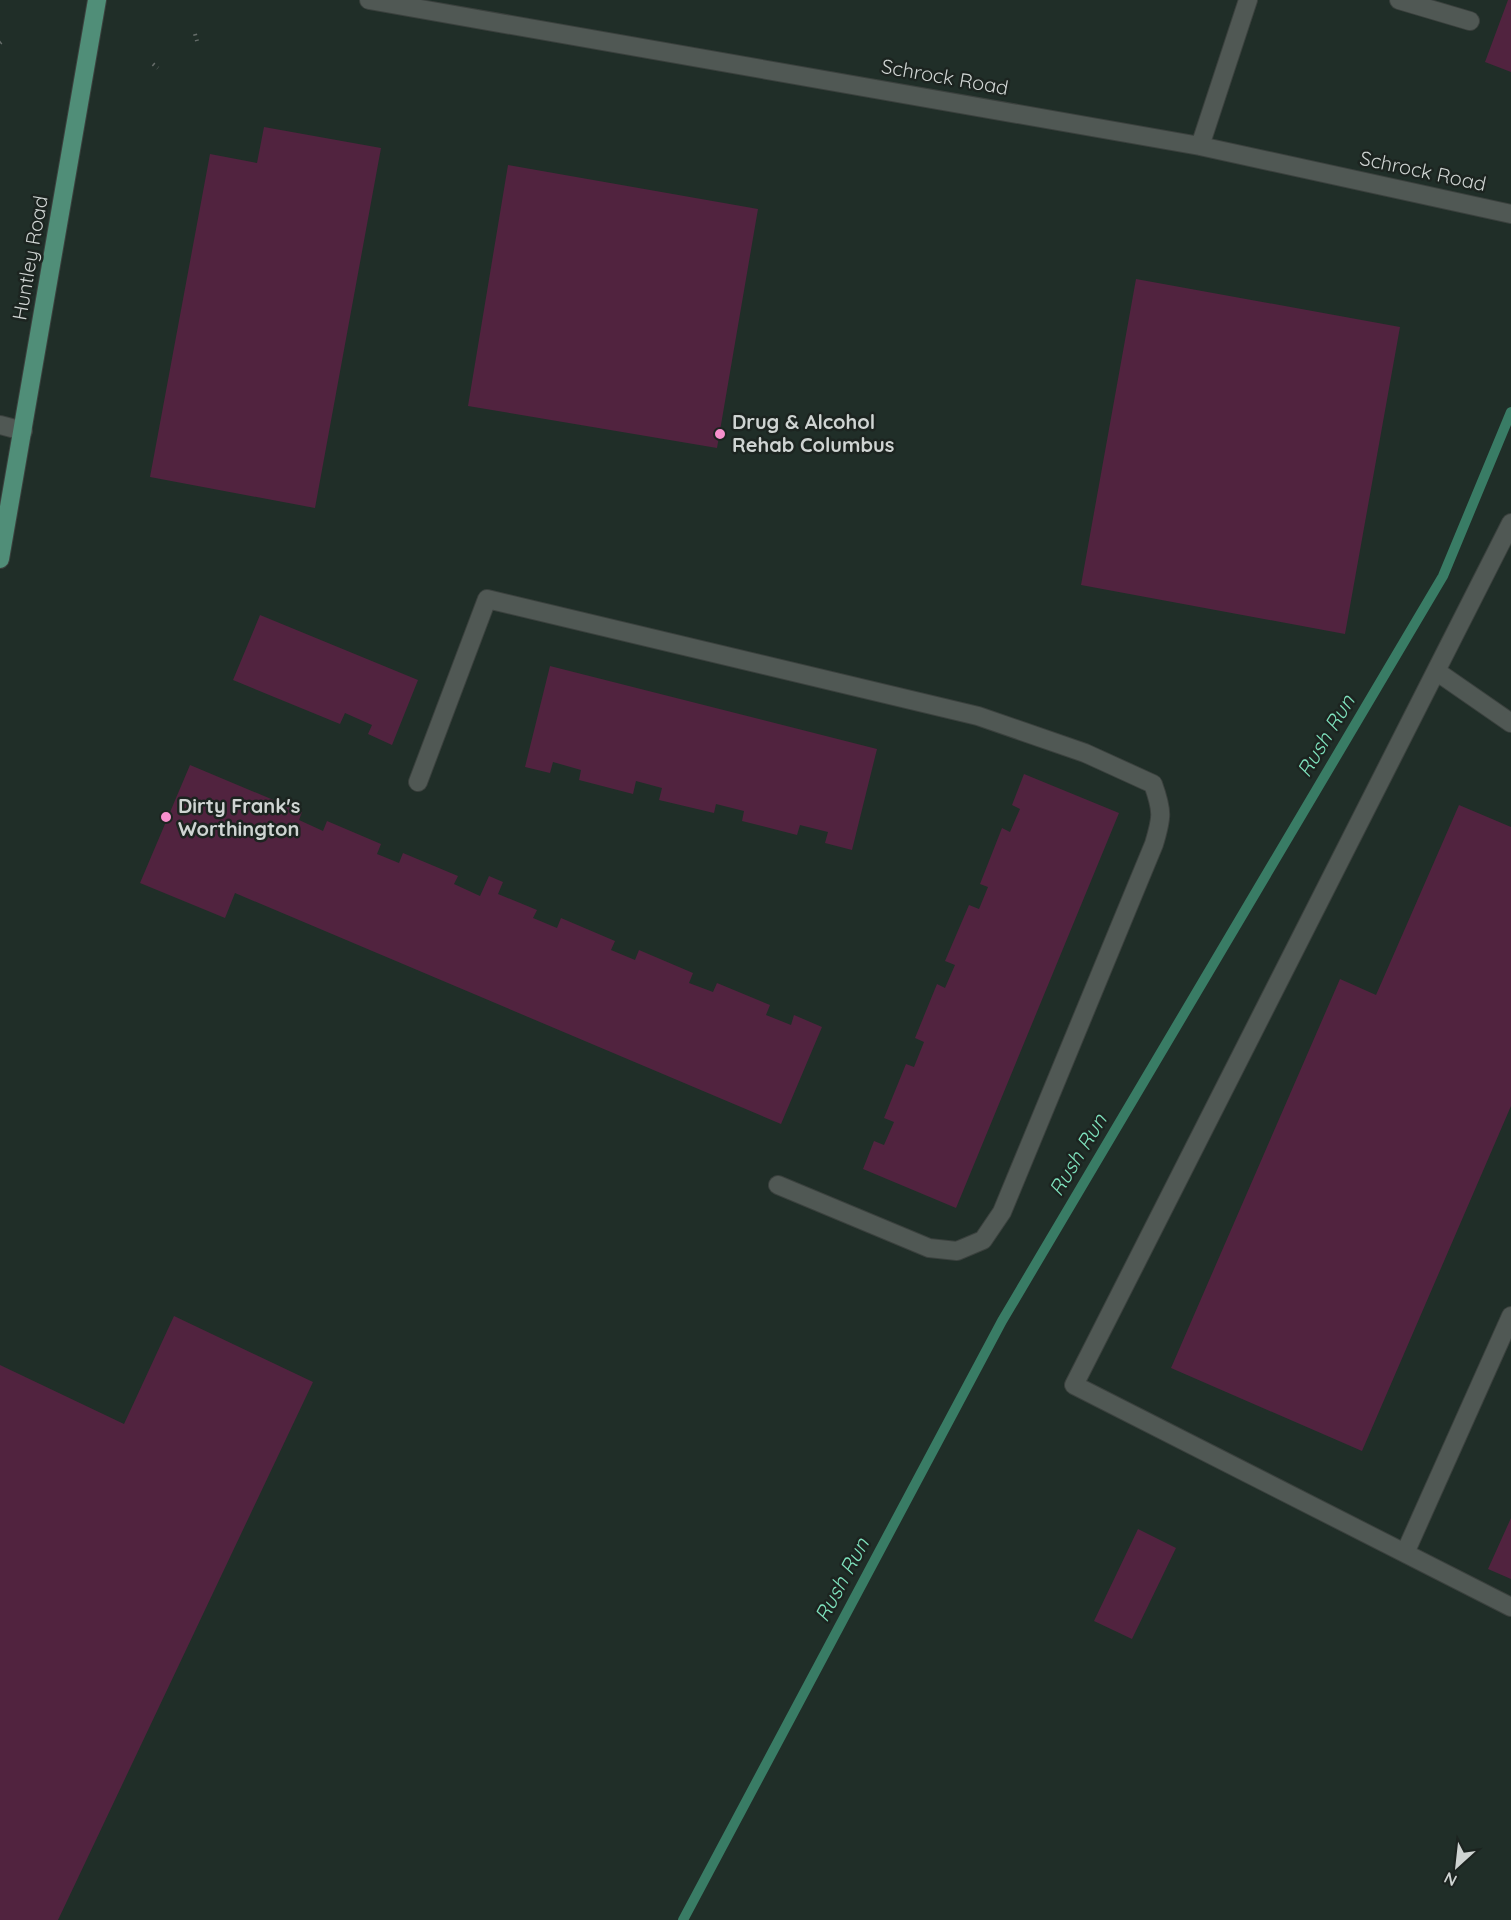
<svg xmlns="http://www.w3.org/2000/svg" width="1511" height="1920" viewBox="0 0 1511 1920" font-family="Quicksand,sans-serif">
  <rect width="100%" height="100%" fill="#1c2420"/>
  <path fill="#202e28" d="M0 0H1511V1920H0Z"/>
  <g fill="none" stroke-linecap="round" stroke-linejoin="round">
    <path stroke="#397c65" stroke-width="10" d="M683 1920 1002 1321 1443 576 1511 412"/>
  </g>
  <path fill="#51233f" d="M1508 0H1511V72L1485 62Z
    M264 127 381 148 315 508 150 477 210 154 257 163Z
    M508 165 758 209 717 448 468 406Z
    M1136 279 1400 327 1345 634 1081 585Z
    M260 615 418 680 392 745 368 734 372 725 345 713 340 724 233 680Z
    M550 666 877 749 852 850 825 843 828 832 800 825 797 835 742 821 744 811 716 804 714 813 659 800 662 788 636 781 633 794 579 780 581 770 553 762 550 773 525 767Z
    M190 765 302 812 299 820 323 831 327 821 381 844 377 854 399 863 403 853 458 876 454 884 480 896 489 876 503 882 498 894 537 910 533 918 557 928 561 918 615 941 611 950 635 960 639 950 693 973 689 983 713 992 717 983 770 1005 766 1015 791 1025 794 1015 822 1027 781 1124 235 893 225 918 140 883Z
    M1024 774 1119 813 956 1208 863 1169 874 1141 884 1145 894 1122 884 1118 906 1064 914 1067 924 1042 915 1038 937 984 945 988 955 965 945 961 969 905 979 909 988 887 980 884 1002 828 1010 832 1020 809 1012 805Z
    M1459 805 1511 827V1106L1362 1451 1171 1368 1340 979 1376 995Z
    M174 1316 313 1382 58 1920H0V1365L124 1424Z
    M1511 1518V1579L1488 1569Z
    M1138 1529 1176 1548 1132 1639 1094 1621Z"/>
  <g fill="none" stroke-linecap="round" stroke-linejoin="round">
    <g stroke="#3b413e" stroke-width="20">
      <path id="minor" d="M369 0 1200 146 1511 214
        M1399 0 1470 21
        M1200 146 1248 0
        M0 425 23 431
        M1511 523 1074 1385 1511 1607
        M1436 671 1511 723
        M418 782 487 599 978 716 1085 753 1153 784C1163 812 1162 817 1154 844L1002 1212 983 1240 957 1251 929 1248 778 1185
        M1405 1553 1511 1316"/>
    </g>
    <g stroke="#3b413e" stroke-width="20">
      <path id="major" d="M0 559 97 0"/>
    </g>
    <path stroke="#666d6a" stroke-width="4" stroke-dasharray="1.5 4.5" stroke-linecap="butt" d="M195 34 197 41
      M0 43 4 40
      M153 64 158 68"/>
    <use href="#minor" stroke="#505854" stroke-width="18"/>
    <use href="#major" stroke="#508e78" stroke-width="18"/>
  </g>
  <g fill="#f790cd" stroke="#1c2420" stroke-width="2">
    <circle cx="720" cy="434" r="6"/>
    <circle cx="166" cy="817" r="6"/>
  </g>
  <g text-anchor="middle" stroke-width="5" stroke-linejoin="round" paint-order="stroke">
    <g font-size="20" fill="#cfd4d2" stroke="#1c2420">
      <text transform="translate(945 77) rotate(10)" y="7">Schrock Road</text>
      <text transform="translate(1423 171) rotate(12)" y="7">Schrock Road</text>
      <text transform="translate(30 258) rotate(-80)" y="7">Huntley Road</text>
    </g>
    <g font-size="20" font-weight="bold" fill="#cfd4d2" stroke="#1c2420" text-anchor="start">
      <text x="732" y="429">Drug &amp; Alcohol<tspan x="732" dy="23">Rehab Columbus</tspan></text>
      <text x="178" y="813">Dirty Frank's<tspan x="178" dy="23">Worthington</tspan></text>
    </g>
    <g font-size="21" font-style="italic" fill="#7fe3be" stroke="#1c2420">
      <text transform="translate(1326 736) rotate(-59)" y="7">Rush Run</text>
      <text transform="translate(1078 1155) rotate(-59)" y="7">Rush Run</text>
      <text transform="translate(842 1580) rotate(-62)" y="7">Rush Run</text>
    </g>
  </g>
  <g transform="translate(1457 1866) rotate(207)" stroke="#1c2420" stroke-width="4.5" paint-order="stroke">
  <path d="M0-4.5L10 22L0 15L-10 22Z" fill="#cfd4d2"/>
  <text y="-9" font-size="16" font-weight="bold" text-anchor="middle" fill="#cfd4d2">N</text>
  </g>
</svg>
